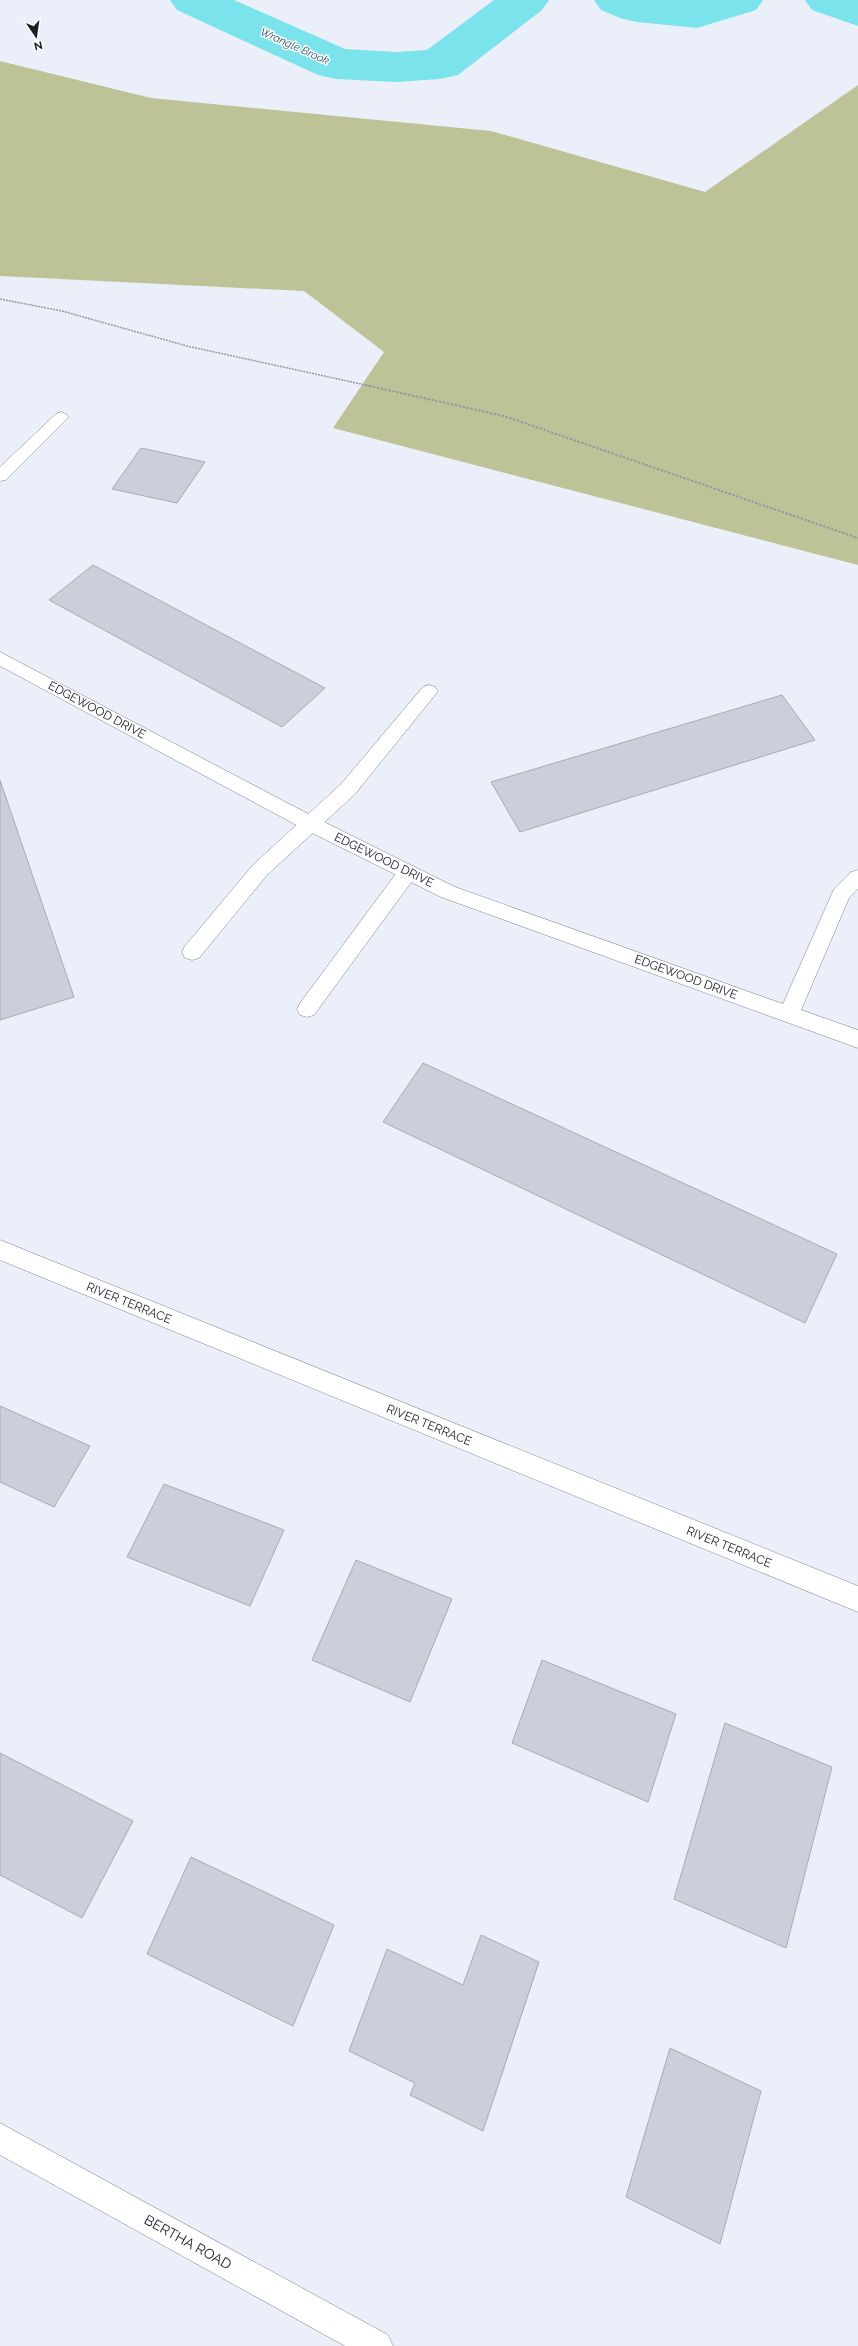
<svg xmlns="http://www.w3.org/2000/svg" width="858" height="2346" viewBox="0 0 858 2346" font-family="Raleway,sans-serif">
  <rect width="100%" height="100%" fill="#ebeffa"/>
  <path fill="#bec397" d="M0 61 151 98 491 131 705 192 858 85V565L333 428 384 352 304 291 0 276Z"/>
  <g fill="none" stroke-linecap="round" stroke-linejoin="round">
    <path fill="#7be3eb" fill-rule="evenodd" d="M170 0H234L345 49 396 52 427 50 494 0H549L542 10 458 75 440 79 396 82 336 79 318 75 177 10Z
      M594 0H763L756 10 697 28 637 22 620 18 601 10Z
      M805 0H858V26L812 10Z"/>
  </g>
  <path fill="#cbcfda" stroke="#a6abb4" d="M141 448 205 462 177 503 112 489Z
    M93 565 325 688 282 727 49 600Z
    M782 695 815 740 520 832 491 782Z
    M0 780 74 997 0 1020Z
    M423 1063 837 1254 805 1323 383 1122Z
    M0 1406 90 1446 54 1507 0 1482Z
    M164 1484 284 1530 250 1606 127 1557Z
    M356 1560 452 1599 410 1702 312 1660Z
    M542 1660 676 1714 648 1802 512 1743Z
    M725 1723 832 1767 786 1948 674 1899Z
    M0 1753 133 1821 82 1918 0 1875Z
    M191 1857 334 1925 293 2026 147 1954Z
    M481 1935 539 1962 483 2131 410 2095 415 2083 349 2051 387 1949 463 1985Z
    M670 2048 761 2091 720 2244 626 2197Z"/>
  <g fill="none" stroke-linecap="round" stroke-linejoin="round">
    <g stroke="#7d818a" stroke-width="1">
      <path id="service" d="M61 412 66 414 69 417 6 480 0 481V467L56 414Z
        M429 685 435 687 438 691 435 695 355 794 267 875 199 958 192 960 185 958 182 952 185 946 253 865 341 784 423 687Z
        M408 865 415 867 418 872 415 877 314 1015 307 1017 300 1015 297 1009 300 1003 401 867Z"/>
    </g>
    <g stroke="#7d818a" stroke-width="1">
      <path id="minor" d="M0 652 316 818 455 887 783 1004 834 889 851 872 858 870V889L849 898 801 1010 858 1030V1048L441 897 302 828 0 666Z
        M0 1240 858 1586V1612L0 1260Z
        M0 2123 388 2335 393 2346H345L0 2155Z"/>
    </g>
    <path stroke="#9799a2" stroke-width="1.5" stroke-dasharray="2 1" stroke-linecap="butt" d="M0 299 62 311 187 346 370 386"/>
    <path stroke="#9799a2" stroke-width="2" stroke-dasharray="2.5 1.5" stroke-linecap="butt" d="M365 385 504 416 858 538"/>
    <use href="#service" fill="#fff" fill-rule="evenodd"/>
    <use href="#minor" fill="#fff" fill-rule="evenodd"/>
  </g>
  <g text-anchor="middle" stroke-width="3" stroke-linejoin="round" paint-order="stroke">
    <g font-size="11" font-style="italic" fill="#265559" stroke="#fcfcff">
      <text transform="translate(295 46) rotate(24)" y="4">Wrangle Brook</text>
    </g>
    <g font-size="12" fill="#1c1d21" stroke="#fcfcff">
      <text transform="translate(97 710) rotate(28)" y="4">EDGEWOOD DRIVE</text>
      <text transform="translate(384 860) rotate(26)" y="4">EDGEWOOD DRIVE</text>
      <text transform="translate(686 977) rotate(20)" y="4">EDGEWOOD DRIVE</text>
      <text transform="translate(129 1303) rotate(22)" y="4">RIVER TERRACE</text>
      <text transform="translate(429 1425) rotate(22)" y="4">RIVER TERRACE</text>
      <text transform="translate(729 1547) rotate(22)" y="4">RIVER TERRACE</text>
    </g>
    <g font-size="14" fill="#1c1d21" stroke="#fcfcff">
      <text transform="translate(188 2242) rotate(29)" y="5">BERTHA ROAD</text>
    </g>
  </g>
  <g transform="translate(36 36) rotate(167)" stroke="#fcfcff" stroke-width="3" paint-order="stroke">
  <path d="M0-3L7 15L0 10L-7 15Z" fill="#1c1d21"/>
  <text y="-6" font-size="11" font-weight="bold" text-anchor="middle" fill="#1c1d21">N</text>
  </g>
</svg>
